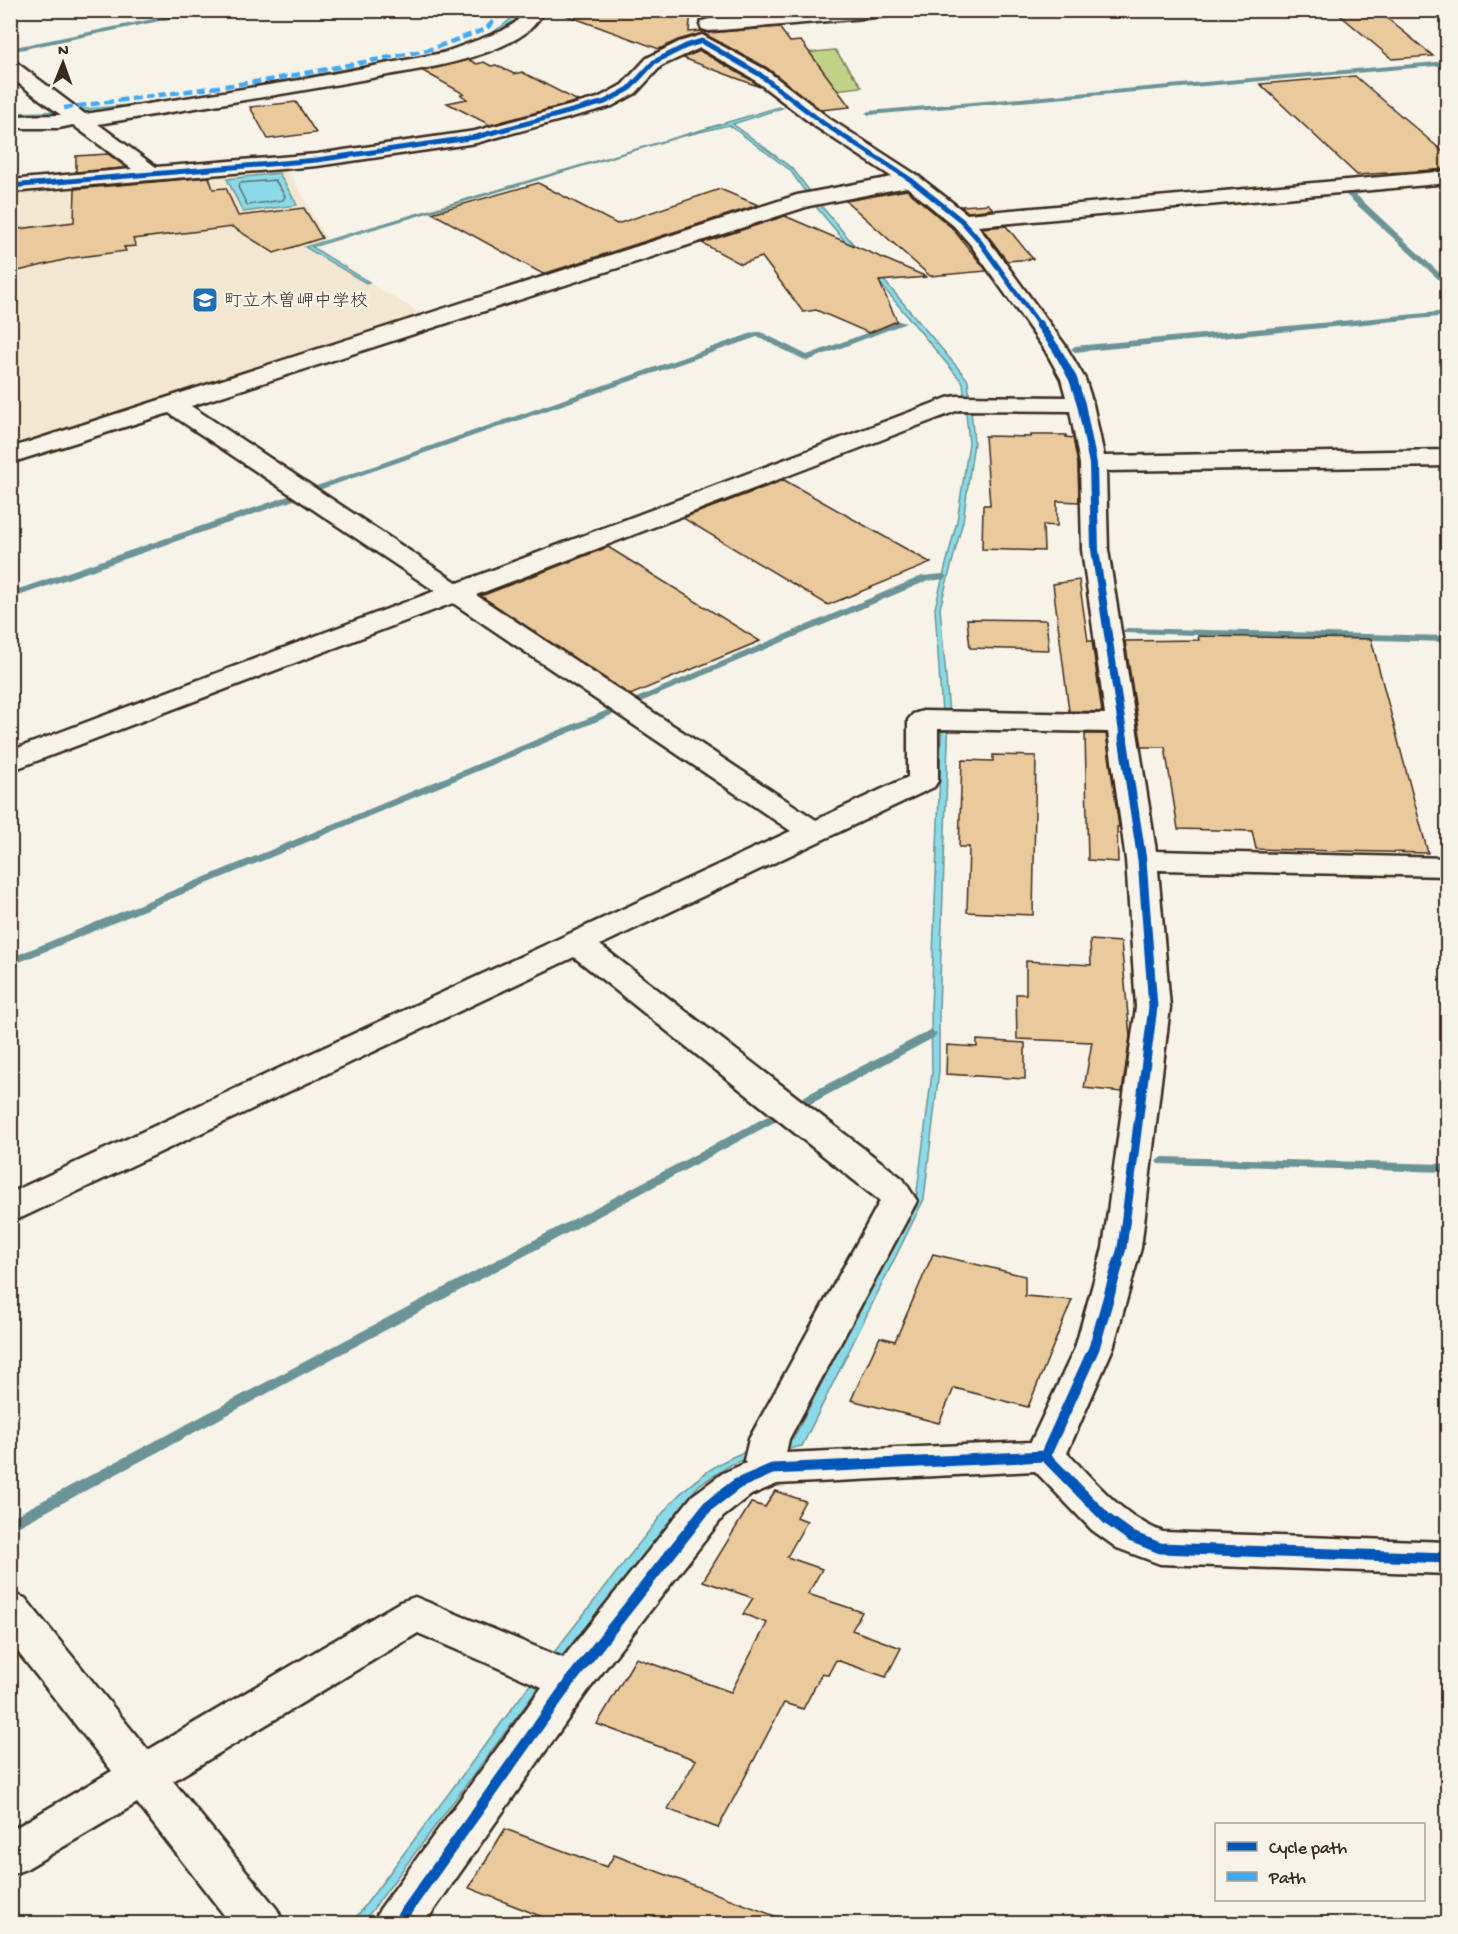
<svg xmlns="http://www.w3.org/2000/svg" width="1458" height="1934" viewBox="0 0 1458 1934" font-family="'Gochi Hand','Klee One',sans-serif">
  <rect width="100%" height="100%" fill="#f7f3e8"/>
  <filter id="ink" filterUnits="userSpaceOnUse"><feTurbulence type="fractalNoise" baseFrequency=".0167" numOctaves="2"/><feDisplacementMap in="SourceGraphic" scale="12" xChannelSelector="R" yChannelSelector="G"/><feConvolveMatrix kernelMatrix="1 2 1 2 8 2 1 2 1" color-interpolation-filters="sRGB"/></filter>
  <g filter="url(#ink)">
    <path fill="#f3e7d1" d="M286 166 327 240 306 246 427 317 11 450V190Z"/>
    <path fill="#c1d388" stroke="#7e7e53" stroke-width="1.5" d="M835 50 862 87 796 94 745 59Z"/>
    <path fill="#8bdae8" stroke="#6b9497" stroke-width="1.5" d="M517 11H524C519 19 510 27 501 33 460 56 407 60 361 69 246 91 128 115 11 116L10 113C121 111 231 91 340 70 381 62 425 58 464 44 483 38 506 28 517 11Z
      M779 107 782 108 733 124 793 169 817 201 968 380 974 442 963 521 940 608 949 713 939 1010V1071L924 1199 802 1446 752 1457 732 1464 699 1485 563 1655 362 1924 352 1923 555 1651 670 1504C691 1482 718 1461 747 1451 762 1446 778 1443 793 1439L916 1199 932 1073 931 1010 942 714 935 608 957 521 969 443 963 383 813 203 790 170 729 125 679 137 312 247 369 282 366 283 305 247Z
      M279 173 297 205 243 212 227 179Z"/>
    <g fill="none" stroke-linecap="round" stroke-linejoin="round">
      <path stroke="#5b706f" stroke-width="1.5" d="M275 180 285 196 283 200 247 205 238 187 240 183Z"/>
      <path fill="#6b9497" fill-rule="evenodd" d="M197 10H213L10 52V48Z
        M1448 61V65L869 115 865 113 869 111Z
        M1345 190H1351L1448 281V288L1345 194Z
        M1448 311V316L1075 352 1071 349 1075 346Z
        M899 321 906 323 807 361 757 337 316 491H310L308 489 755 332H761L807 355Z
        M297 493 302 496 300 498 10 599V592Z
        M943 574 946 575V579L927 581 636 704 632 705 627 702 922 576Z
        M1127 628 1448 636V642L1123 633 1122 631Z
        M615 707 619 708 620 710 619 712 10 966V958Z
        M931 1030 937 1034 935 1037 803 1108 798 1109 792 1105 793 1102Z
        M781 1109 786 1110 787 1113 786 1116 10 1531V1518Z
        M1163 1157 1448 1164V1172L1158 1164 1156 1161Z"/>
    </g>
    <path fill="#eaca9c" stroke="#3b2a1e" stroke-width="1.5" d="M564 10H691L689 32 701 31 709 33 779 27 790 42 801 41 850 107 821 110 767 68 703 33 678 40 659 49 563 14Z
      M1334 10H1377L1433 56 1392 59Z
      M700 51 751 80 760 87 683 58Z
      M469 60 477 64 484 62 491 66 496 65 514 74 522 72 578 101 490 125 447 103 467 99 461 95 464 94 423 71Z
      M1355 76 1448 156V169L1357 175 1260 84Z
      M296 102 316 133 268 139 250 107Z
      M108 154 123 165V168L76 172V156Z
      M209 177 213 189 226 188 238 216 304 208 322 238 274 253 233 227 133 239 136 246 124 247 126 251 72 258 10 273V230L74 222 75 189Z
      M538 183 617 224 720 189 758 205 543 274 432 213Z
      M907 190 952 228 987 271 930 276 846 201Z
      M988 204 993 209 968 212 961 206Z
      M785 216 927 277 879 281 897 321 869 333 816 310 803 312 762 257 741 264 702 243Z
      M1006 226 1033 259 1007 261 982 228Z
      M1031 435H1066V437L1073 438 1078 464 1079 502 1057 501V526L1043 525 1044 551 982 549 983 505H990L985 436 1031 437Z
      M784 480 931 563 828 605 683 518Z
      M608 547 760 641 630 695 481 596Z
      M1079 580 1088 641H1092L1102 712 1069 711 1053 584Z
      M967 619 1046 620 1049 650 970 648Z
      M1198 636 1371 639 1428 853 1256 849 1252 831 1178 829 1165 747H1142L1125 641 1199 640Z
      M1085 734H1106L1119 827H1117L1118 862 1088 860Z
      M993 755 1036 756 1033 915 967 912 969 847H959L962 760 993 761Z
      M1090 940 1121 942 1130 1036 1122 1092 1084 1088 1092 1042 1017 1039 1016 994H1026V961L1091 965Z
      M977 1040 1025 1043V1079L946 1074 947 1045 977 1047Z
      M933 1254 1025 1276V1296L1072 1300 1028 1407 954 1388 939 1423 851 1400 880 1337 895 1341Z
      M775 1491 805 1501 796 1517 807 1521 787 1557 822 1569 808 1594 862 1612 852 1630 901 1648 886 1677 836 1660 828 1675 822 1673 803 1709 784 1703 718 1828 668 1809 696 1760 597 1724 636 1658 731 1692 767 1623 743 1614 753 1598 703 1581 751 1503 765 1507Z
      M505 1829 607 1867 614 1855 788 1921 787 1923H558L469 1888Z"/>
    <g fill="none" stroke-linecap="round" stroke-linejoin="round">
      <g stroke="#3b2a1e" stroke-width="5">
        <path id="minor" d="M526 10H545C537 23 529 32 516 39 472 63 420 69 372 78 281 95 189 109 98 124L156 167 317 154 475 131 598 98 622 85 647 58 679 42 702 35 766 70 830 119 918 176 967 214 1448 171V183L978 226 1065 345 1085 379 1093 404 1104 456 1448 450V466L1106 471 1108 550 1156 851 1448 858V876L1158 870 1170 1007 1141 1248 1113 1348 1067 1453C1096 1482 1123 1517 1163 1532L1448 1542V1574L1160 1564 1117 1548 1092 1530 1035 1471 777 1484 751 1495 723 1517 587 1692 424 1924H373L380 1909 542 1687 418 1633 173 1781 277 1909 284 1924H231L137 1803 26 1869 10 1875V1831L112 1771 10 1642V1593L25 1598 148 1750 400 1602 415 1597 563 1658 693 1495 723 1473 746 1463 744 1460 749 1439 880 1201 574 957 23 1217 10 1220V1193L791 831 453 603 10 771V751L435 591 169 413 10 463V448L797 195 892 177 816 127 752 78 700 48 661 66 636 93 612 106 476 143 317 166 10 192V180L132 169 73 125 59 128H10V116L61 115 10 77V61L17 63 85 114 300 80 443 53 502 31 515 23ZM907 187 954 226 970 244 1045 350 1061 379 1066 397 956 396 947 398 458 583 191 406 809 206ZM959 410 1070 411 1080 464 1082 550 1105 714 923 711 913 714 908 720V777L816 820 476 595ZM938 729 1108 732 1126 860 1136 1007 1103 1248 1075 1348 1031 1442 786 1453 789 1439 917 1201 903 1179 600 945 934 787 938 781Z
          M816 10H897L888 16 709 31 702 29 700 25 702 21 709 19Z"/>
      </g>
      <use href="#minor" fill="#f7f3e8" fill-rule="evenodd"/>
      <path stroke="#3fa9f5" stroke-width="4.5" stroke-dasharray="9 4.5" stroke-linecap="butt" d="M504 11 535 12
        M64 108 269 80 428 50 486 29 504 10"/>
      <g stroke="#f7f3e8" stroke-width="8">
        <path id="cycleway-far3" d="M10 186 317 160 476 137 605 102 629 89 654 62 686 46 702 41 759 74 823 123 911 180 962 221 978 239 1040 326"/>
      </g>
      <g stroke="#f7f3e8" stroke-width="10">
        <path id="cycleway-far2" d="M1039 324 1057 350 1073 379 1081 404 1093 464 1095 550 1124 739"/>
      </g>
      <g stroke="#f7f3e8" stroke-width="13">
        <path id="cycleway-far1" d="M1117 1265 1122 1248 1153 1007 1142 860 1123 738"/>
      </g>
      <g stroke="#f7f3e8" stroke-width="15">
        <path id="cycleway" d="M1045 1456 1094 1348 1118 1264
          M397 1924 571 1680 708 1506 737 1484 772 1469 1045 1456 1107 1519 1132 1537 1160 1548 1448 1558"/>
      </g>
      <use href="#cycleway-far3" stroke="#0057b8" stroke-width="5"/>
      <use href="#cycleway-far2" stroke="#0057b8" stroke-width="8"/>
      <use href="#cycleway-far1" stroke="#0057b8" stroke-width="9"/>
      <use href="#cycleway" stroke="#0057b8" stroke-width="11"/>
    </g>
  </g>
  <defs>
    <g id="school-square" transform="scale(1.35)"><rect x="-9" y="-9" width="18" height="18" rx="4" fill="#1f6fb2" stroke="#f7f3e8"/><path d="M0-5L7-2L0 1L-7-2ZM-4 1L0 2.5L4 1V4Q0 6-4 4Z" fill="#fff"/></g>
  </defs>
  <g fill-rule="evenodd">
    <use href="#school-square" x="205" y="300"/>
  </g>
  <g text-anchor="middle" stroke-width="5" stroke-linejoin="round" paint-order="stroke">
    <g font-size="18" fill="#3b2a1e" stroke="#f7f3e8" text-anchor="start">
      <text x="224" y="306">町立木曽岬中学校</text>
    </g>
  </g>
  <rect width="1458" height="1934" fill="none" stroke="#f7f3e8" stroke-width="36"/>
  <rect x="18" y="18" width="1422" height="1898" fill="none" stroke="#3b2a1e" stroke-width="2" filter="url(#ink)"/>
  <rect x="1215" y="1823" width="210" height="78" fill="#f7f3e8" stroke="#aca397" stroke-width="1.5"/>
  <rect x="1227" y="1842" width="30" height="9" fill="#0057b8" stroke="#aca397" stroke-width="1.5"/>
  <text x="1269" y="1853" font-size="18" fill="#3b2a1e">Cycle path</text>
  <rect x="1227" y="1872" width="30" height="9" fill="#3fa9f5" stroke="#aca397" stroke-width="1.5"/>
  <text x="1269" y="1883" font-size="18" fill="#3b2a1e">Path</text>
  <g transform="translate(63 63) rotate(1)" stroke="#f7f3e8" stroke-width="4.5" paint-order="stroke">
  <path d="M0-4.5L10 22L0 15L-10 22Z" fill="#3b2a1e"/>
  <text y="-9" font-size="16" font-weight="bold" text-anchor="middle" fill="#3b2a1e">N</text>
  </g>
</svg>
